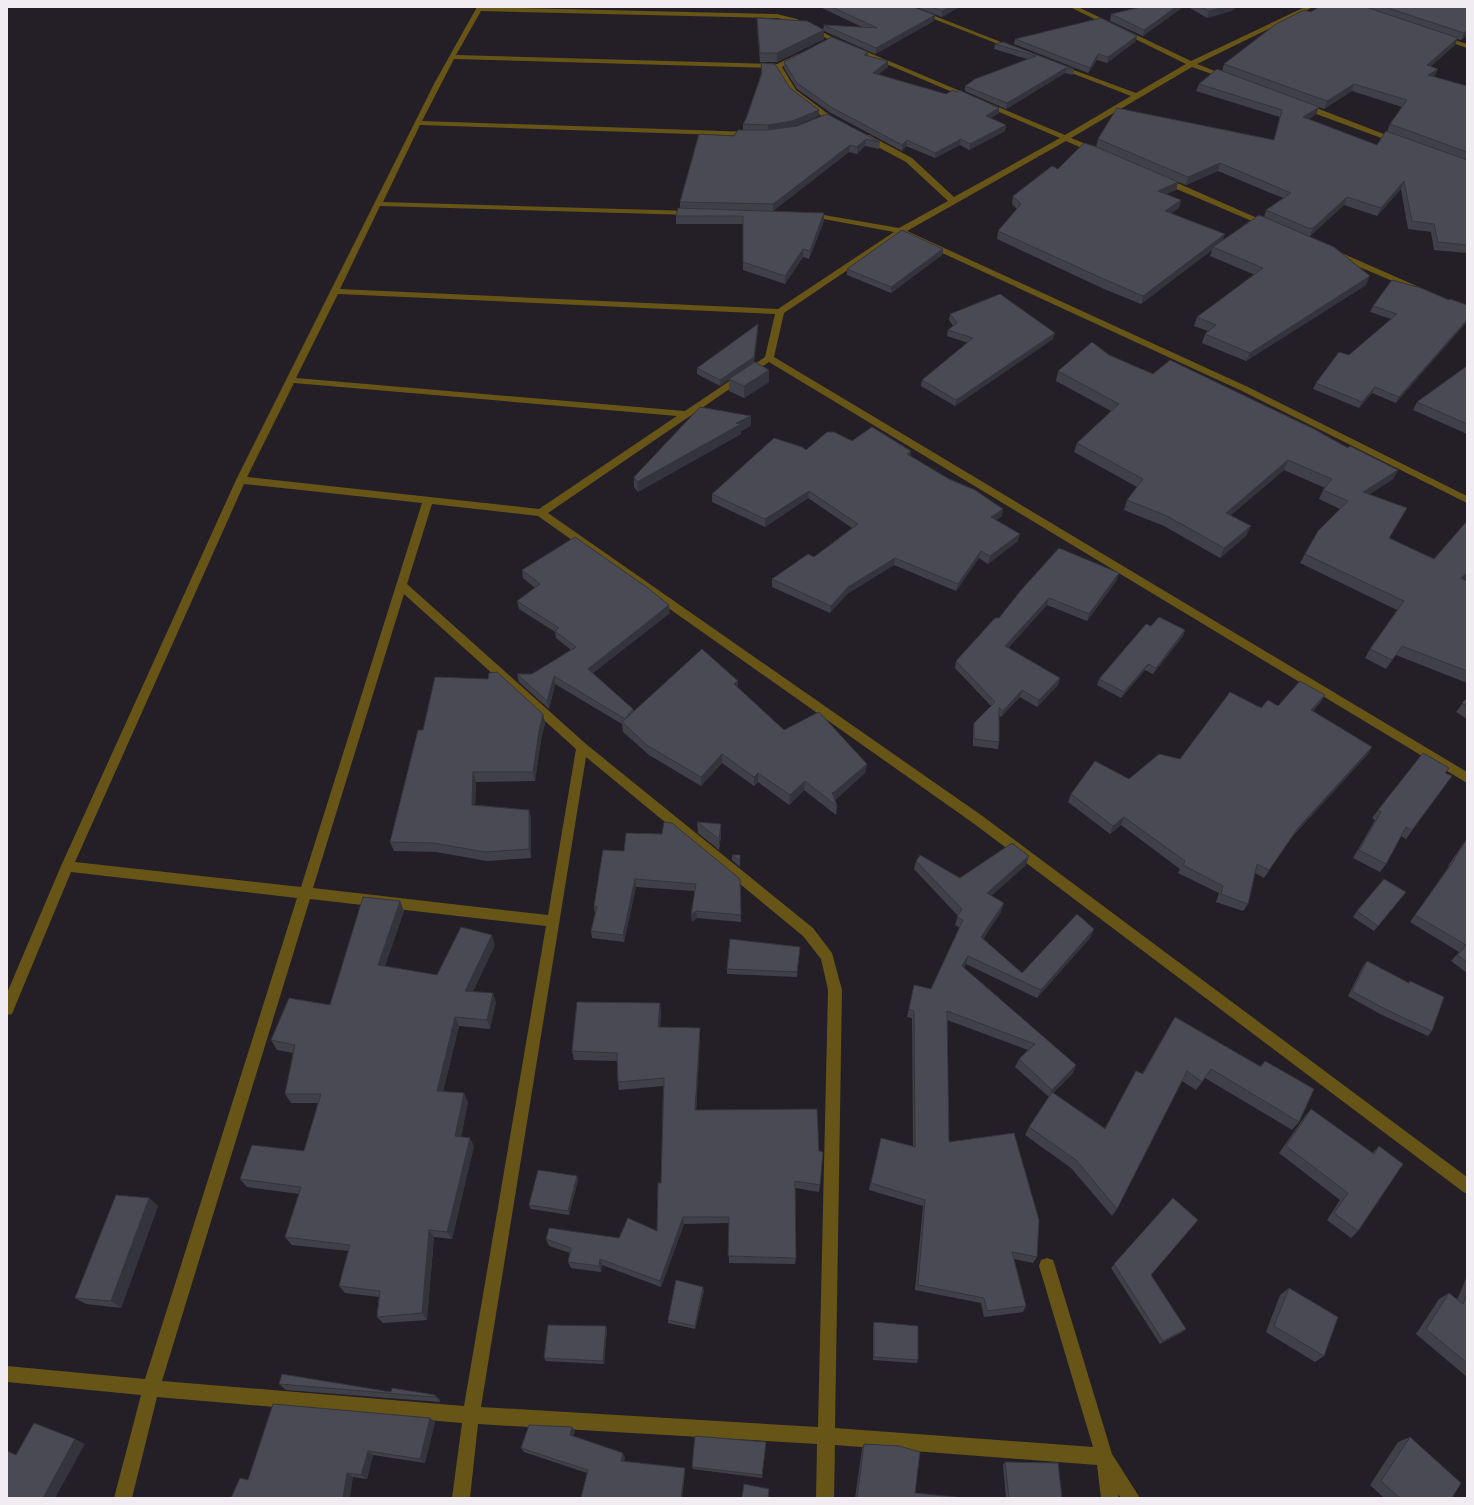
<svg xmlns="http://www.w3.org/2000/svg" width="1474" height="1505" viewBox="0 0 1474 1505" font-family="Figtree,sans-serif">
  <rect width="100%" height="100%" fill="#241e26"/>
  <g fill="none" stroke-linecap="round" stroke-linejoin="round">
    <path fill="#665517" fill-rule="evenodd" d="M477 7 777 14 797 19 834 38 1065 135 1131 96 1056 67V65H1060L1136 93 1186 64 1070 7H1078L1191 61 1305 7H1313L1197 64 1230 77V79H1226L1192 67 1071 138 1099 149V153H1093L1066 141 907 231 1248 387 1467 496V503L1242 391 901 234 784 313 774 357 1467 772V783L769 362 548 513 981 815 1467 1177V1194L1462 1191 973 823 538 516 432 504 407 584 586 744 813 928 832 953 842 990 835 1428 1093 1447 1039 1266 1041 1260 1047 1258 1053 1260 1055 1266 1112 1454 1140 1498H1121L1118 1494 1119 1498H1101L1097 1465 835 1445 834 1498H816L817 1444 478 1424 470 1498H452L462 1423 157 1397 132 1498H114L141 1395 7 1382V1366L145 1379 297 898 71 872 14 1009 12 1014 7 1015V993L61 866 236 480 435 82ZM481 11 777 18 793 21 830 40 1060 138 954 197 912 158 869 135H863V139L906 162 948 201 899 228 818 214H805L804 216 808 218H818L894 232 778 309 340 289 380 206 692 215 696 213 692 211 383 202 420 125 752 136 756 134 752 132 422 121 454 59 776 68 791 92 824 118H827L831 116 796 90 782 67 800 57V55L798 54 777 64 456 55ZM338 294 775 314 765 357 685 411 296 378ZM294 383 677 416 539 509 247 477ZM244 484 422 503 301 887 75 862ZM404 594 576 749 548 915 313 888ZM586 757 803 936 821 959 828 990 818 1427 481 1407ZM310 899 546 926 464 1406 162 1381Z
      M903 7H912L1016 48 1011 49Z
      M1438 36H1442L1467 44V48L1438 38Z
      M1300 104H1306L1402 141 1401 143H1395L1300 108Z
      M1160 178H1166L1273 225 1272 227H1266L1160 182Z
      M1331 251H1337L1428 291 1427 293H1421L1331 255 1330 253Z"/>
  </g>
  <path fill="#404049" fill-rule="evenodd" d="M820 7H913L935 15 934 21 875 54 824 31V39L777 62H760L757 27V18L823 30 824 25 864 28Z
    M916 7H959L942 17Z
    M1141 7H1183L1143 36 1110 21 1111 14Z
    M1188 7H1237L1231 11 1207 18Z
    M1319 7H1467V35L1461 40 1457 39 1455 45 1431 66 1435 76 1434 77 1467 86V253L1434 250 1431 232 1408 229 1401 189 1377 216 1344 205 1310 236H1307L1366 285 1246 361 1202 343 1205 334 1208 331 1194 326 1197 317 1255 275 1210 256 1212 250 1141 304 1104 289 997 239 998 231 1017 209 1012 204 1013 196 1096 147 1098 139 1274 140 1280 117 1196 91 1199 84 1222 71 1224 64ZM1352 91 1402 107 1390 124 1387 132 1377 145 1309 119 1316 114 1319 107 1324 109ZM1218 171 1283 198 1266 210 1264 217 1222 241 1171 213 1179 208 1181 200 1166 194 1176 190 1178 182 1186 185Z
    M1015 39 1136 41 1107 63 1097 60 1088 73 1014 44Z
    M1003 42 1074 69 1073 75 1065 73 1006 109 965 91V86L1027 59 994 49 995 44Z
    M868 56 888 61V67L878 74 999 113 991 118 1006 125 1005 131 969 150 960 145 935 158 906 146 902 151 831 113 797 89 784 68V62Z
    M761 63 790 88 819 116 792 127 768 130 797 126 827 114 880 142 879 149 865 146 857 154 849 152 773 211 824 213V221L809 259 803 257 785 284 743 270V224H676V216L680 208V202L734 136 743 130V124L746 119 761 74Z
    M943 249 942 255 891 293 847 275V269Z
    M1449 300 1396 403 1372 393 1359 408 1313 389 1316 383 1391 319 1370 312 1373 306Z
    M950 314 1053 339 955 406 921 386 922 380 968 343 947 336 948 330 953 326 949 320Z
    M758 330 754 362 769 382 744 398 729 391V379L720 386 697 374V368Z
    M1109 355 1153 374 1348 448 1398 470 1393 479 1370 494 1390 538 1467 577 1464 580 1467 581V683L1396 655 1386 669 1365 658 1370 649 1397 610 1300 563 1305 554 1340 509 1319 499 1323 490 1325 488 1284 470 1231 515 1247 535 1220 558 1164 526 1124 510 1127 500 1137 487 1074 452 1077 443 1111 411 1056 381 1058 371Z
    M1467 366V434L1413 410 1417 402Z
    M751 426 741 431V434L638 492 634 487V477Z
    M852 441 911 451 910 456 1002 516 996 520 1018 541 988 564 979 558 956 591 894 565 847 594 830 613 772 587V579L814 557 852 528 808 498 765 527 712 502V494L806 450Z
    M522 570 670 613 593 673 634 711 738 688 784 730 867 764 865 773 835 800 837 806 836 815 804 790 789 805 758 782 754 786 722 763 701 786 649 755 623 732 622 724 555 684 549 709 519 682 517 674H532L571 650 556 638 555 632 519 609 517 601 535 588 523 578Z
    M1117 580 1087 621 1047 605 1008 648 1060 678 1058 685 1037 707 1020 697 1001 717 999 715V742L998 749 973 746V730L974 723 991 706 955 668 956 661 999 618 1022 589Z
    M1151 626 1185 630 1183 636 1153 674 1145 670 1121 698 1097 685 1099 679Z
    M1325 695 1320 703 1313 711 1372 747 1367 755 1293 836 1264 878 1255 873 1248 904 1243 911 1216 902 1219 893 1178 873 1180 869 1121 825 1110 834 1068 802 1071 794 1129 779 1180 759 1261 708 1278 706Z
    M1467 698V719L1456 712Z
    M543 714 545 723 541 740 535 781 476 782 475 805 529 810 531 819V858L487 861 436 852 394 851 390 842 423 730Z
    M1445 773 1452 776 1406 839 1401 836 1386 864 1380 872 1353 858 1375 820 1372 818 1378 810Z
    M697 822 721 824V835L719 850 698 833Z
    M1467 838V973L1451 961 1459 952 1410 922 1449 866H1448Z
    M603 850 740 879 741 922 697 918 692 922 691 915 695 891 636 887 624 942 592 938 591 931 595 914 594 906Z
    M732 855H740V867L732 860Z
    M916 861 960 878 1026 865 991 896 1001 912 983 939 1022 973 1094 929 1090 938 1037 998 966 964 964 968 1076 1065 1073 1073 1053 1093 1105 1128 1136 1071 1142 1074 1175 1017 1260 1066 1265 1061 1299 1122 1292 1130 1205 1078 1196 1090 1182 1081 1117 1209 1112 1216 1071 1168 1025 1135 1029 1127 1049 1097 1015 1067 1019 1059 1028 1050 947 1020 949 1142 1037 1257 1033 1263 1014 1259 1026 1306 1023 1312 984 1317 981 1303 915 1290 923 1206 869 1190 881 1138 913 1146 912 1018 907 1017 914 985 931 989 960 928 955 925 958 916 914 869Z
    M1406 892 1374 931 1353 917 1357 911Z
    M400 901 404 911 385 966 437 975 495 945 473 991 496 1002 490 1029 459 1026 443 1092 468 1102 461 1137 474 1146 452 1239 434 1237 427 1320 383 1323 377 1317 379 1297 345 1293 339 1286 349 1251 292 1245 285 1237 299 1194 247 1187 240 1179 304 1151 318 1103H291L285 1094 293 1053 277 1050 271 1040 330 1005Z
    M800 947 797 977 727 974V969Z
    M1367 961 1408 983 1410 981 1432 1031 1428 1036 1380 1014 1348 996 1363 966Z
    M661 1012 660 1027 700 1028V1037L696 1110 820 1185 819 1192 795 1188 796 1258 795 1264 729 1263V1223L684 1224 661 1287 602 1265 601 1272 571 1268 568 1262 570 1253 549 1246 546 1239 619 1238 657 1231 661 1183 663 1086 619 1090 618 1082 617 1061 574 1060 572 1051Z
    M1311 1109 1372 1153 1379 1146 1358 1231 1351 1238 1327 1220 1340 1200 1279 1153 1305 1116Z
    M577 1176 578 1180 569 1215 531 1209 529 1205Z
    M149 1198 158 1206 121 1308 86 1304 75 1298Z
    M1173 1198 1151 1275 1183 1332 1160 1344 1111 1268Z
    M1467 1276V1377L1416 1334 1439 1299 1449 1293 1457 1300Z
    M1289 1288 1324 1356 1315 1362 1266 1332 1280 1295Z
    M704 1290 695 1329 668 1323V1320Z
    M874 1322 918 1360 917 1363 873 1360V1326Z
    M607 1329 604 1364 546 1361 544 1358Z
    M279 1384 435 1395 440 1400V1402L286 1390Z
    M430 1418 435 1422 425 1463 373 1455 367 1479 353 1477 248 1480Z
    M575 1431 573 1436 625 1457 624 1461 685 1472 682 1498H581L587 1473 524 1452 521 1448Z
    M1410 1437 1452 1498H1384L1370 1485 1398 1442Z
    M766 1442 762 1478 693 1469 692 1467Z
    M864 1444 915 1493 965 1498H855L862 1449Z
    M1005 1462 1062 1498H1006L1003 1465Z"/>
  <path fill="#34343c" d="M950 7H959L942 17V11Z
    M1176 7H1183L1143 36 1144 30Z
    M1225 7H1237L1231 11 1207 18 1209 11Z
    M935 15 934 21 875 54 876 48Z
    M824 30V39L777 62V53Z
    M1467 30V35L1461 40 1464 33Z
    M1137 36 1136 41 1107 63 1108 57Z
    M1458 38 1455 45 1424 72 1427 65Z
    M868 52V58L864 55Z
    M1098 54 1097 60 1088 73 1090 68Z
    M888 61V67L873 79V73Z
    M1066 68 1065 73 1006 109 1007 103Z
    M1438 69 1435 76 1425 82 1428 75Z
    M1354 84 1352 91 1324 109 1327 101Z
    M1319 107 1316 114 1300 125 1303 117Z
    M999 108V113L985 122 986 116Z
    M819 110V116L792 127 768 130V125Z
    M1006 125 1005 131 969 150 970 144Z
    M866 139 865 146 857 154V147Z
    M961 139 960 145 935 158V153Z
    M907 140 906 146 902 151V145Z
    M850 145 849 152 773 211V204Z
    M1220 163 1218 171 1186 185 1188 177Z
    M1404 181 1401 189 1377 216 1381 208Z
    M1178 182 1176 190 1156 199 1158 191Z
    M1347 197 1344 205 1310 236 1313 228Z
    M1181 200 1179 208 1163 219 1165 211Z
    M824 213V221L809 259 810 251Z
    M1225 234 1222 242 1213 247 1212 250 1141 304 1143 296Z
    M803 249V257L785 284V276Z
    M943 249 942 255 891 293V287Z
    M1370 276 1366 285 1246 361 1250 353Z
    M1467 320V322L1396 403 1399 397Z
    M758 324V330L753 363 720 386V380Z
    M1055 333 1053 339 955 406 956 400Z
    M769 370V382L744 398V386Z
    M1375 387 1372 393 1359 408 1362 402Z
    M751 416V426L741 431V434L638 492 637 482 736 423Z
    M911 451 910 458 907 454Z
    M1288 460 1284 470 1222 522 1226 513Z
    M1398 470 1393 479 1359 501 1363 492Z
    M809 491 808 498 765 527V519Z
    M1003 509 1002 516 990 524 991 517Z
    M1251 526 1247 535 1220 558 1224 548Z
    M1020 534 1018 541 988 564 990 556Z
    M981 551 979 558 956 591 958 584Z
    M895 558 894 565 847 594 830 613 831 606 848 587Z
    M1119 573 1117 580 1087 621 1089 614Z
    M1467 573V577L1455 588 1461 578Z
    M1049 598 1047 605 1004 653 1005 646Z
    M669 605 670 613 589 676 588 669Z
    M1185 630 1183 636 1153 674 1156 668Z
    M1148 664 1145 670 1121 698 1124 692Z
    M554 676 555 684 549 709 547 701Z
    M1060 678 1058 685 1037 707 1039 700Z
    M738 681V691L734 684Z
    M1022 690 1020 697 1001 717 1003 711Z
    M1325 695 1320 703 1307 718 1311 710Z
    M543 714 545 723 541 740 535 781 533 772 539 731Z
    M1372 747 1367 755 1293 836 1264 878 1298 828Z
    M722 754V763L701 786V777Z
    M867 764 865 773 832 802 833 793Z
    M473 772 476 782 475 814 472 805Z
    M758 773V782L754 786V777Z
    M805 781 804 790 789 805 790 795Z
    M529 810 531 819V858L529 849Z
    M1124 817 1121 825 1110 834 1113 826Z
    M721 824V835L719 850V839Z
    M1029 856 1026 865 984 902 987 893Z
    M635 879 636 887 624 942 623 935Z
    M400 901 404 911 382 974 378 965Z
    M1004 903 1001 912 979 946 981 937Z
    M696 911 697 918 692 922 691 915Z
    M1094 929 1090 938 1037 998 1041 990Z
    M492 935 495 945 469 1000 465 991Z
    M968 956 966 964 959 974 962 966Z
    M493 993 496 1002 490 1029 487 1020Z
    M660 1003 661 1012 659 1035 658 1027Z
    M455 1017 459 1026 441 1100 437 1091Z
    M700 1028V1037L696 1117 695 1110Z
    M1076 1065 1073 1073 1049 1097 1052 1090Z
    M464 1093 468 1102 459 1145 455 1136Z
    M470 1138 474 1146 452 1239 447 1232Z
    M577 1176 578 1180 569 1215 568 1211Z
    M149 1198 158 1206 121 1308 111 1301Z
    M683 1217 684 1224 661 1287 660 1281Z
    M429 1230 434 1237 427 1320 422 1313Z
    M600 1259 602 1265 601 1272 599 1266Z
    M703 1287 704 1290 695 1329V1326Z
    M606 1326 607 1329 604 1364 603 1361Z
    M1186 1329 1183 1332 1160 1344 1163 1341Z
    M435 1395 440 1400V1402L435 1397Z
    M430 1418 435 1422 425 1463 420 1459Z
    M572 1427 575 1431 572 1439 570 1435Z
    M75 1439 85 1444 55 1498H43Z
    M368 1451 373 1455 367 1479 361 1475Z
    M623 1453 625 1457 623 1464 621 1461Z
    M685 1468V1472L682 1498H681Z
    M347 1473 353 1477 350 1498H343Z"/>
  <path fill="#4a4a55" stroke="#34343c" d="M832 7H913L935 15 876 48 824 25 877 28Z
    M931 7H950L942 11Z
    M1141 7H1176L1144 30 1111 14Z
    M1201 7H1225L1209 11Z
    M1319 7H1366L1458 38 1427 65 1438 69 1428 75 1467 86V152L1390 124 1407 100 1354 84 1327 101 1224 64 1276 24 1304 10 1311 12Z
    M1385 7H1467V30L1464 33Z
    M757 18 807 21 824 30 777 53H760Z
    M1101 18 1137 36 1108 57 1098 54 1090 68 1015 39Z
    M832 37 868 52 864 55 888 61 873 73 946 94 953 90 957 92 959 90 999 108 986 116 1006 125 970 144 961 139 935 153 907 140 902 145 831 107 797 83 784 62Z
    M1003 42 1074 69 1066 68 1007 103 965 86 975 79 1036 56 995 44Z
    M761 63 775 64 790 88 819 110 792 121 768 125 743 124 746 119 762 73Z
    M1217 69 1319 107 1303 117 1377 145 1386 131 1467 160V245L1438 242 1434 224 1412 221 1404 181 1381 208 1347 197 1313 228H1308L1266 210 1291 193 1220 163 1188 177 1098 139 1117 108 1274 140 1282 110 1199 84Z
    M827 114 880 142 866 139 857 147 850 145 773 204 680 202 699 134 734 136 738 130H768L797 126Z
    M1084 143 1094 146 1178 182 1158 191 1181 200 1165 211 1225 234 1143 296 1106 280 998 231 1021 204 1013 196 1052 166 1058 169Z
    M678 208 824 213 810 251 803 249 785 276 743 262V216H676Z
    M1259 215 1334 247 1370 276 1250 353 1205 334 1216 325 1197 317 1263 268 1213 247Z
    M902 230 943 249 891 287 847 269Z
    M1392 280 1421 288 1449 300 1450 299 1467 305V320L1399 397 1375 387 1362 402 1316 383 1339 352 1349 355 1397 314 1373 306Z
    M1000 294 1055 333 956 400 922 380 973 338 948 330 957 323 950 314Z
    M758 324 754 357 720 380 697 368Z
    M1092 342 1109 355 1153 374 1170 360 1314 429 1348 448 1350 446 1398 470 1363 492 1407 508 1389 538 1434 559 1467 521V573L1461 578 1467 581V671L1402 646 1392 660 1370 649 1404 601 1305 554 1318 531 1348 501 1323 490 1332 479 1288 460 1226 513 1251 526 1224 548 1167 516 1127 500 1143 479 1077 443 1119 404 1058 371Z
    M755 362 769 370 744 386 729 379Z
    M1467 366V424L1417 402Z
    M700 407 751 416 736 423 741 424 637 482 634 477Z
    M872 427 911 451 907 454 949 479 975 490 1003 509 991 517 1020 534 990 556 981 551 958 584 895 558 848 587 831 606 772 579 808 554 814 557 858 524 809 491 765 519 712 494 774 438 802 447 806 450 827 432H834L852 441Z
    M575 537 648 588 669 605 588 669 633 709 625 719 554 676 547 701 517 674H532L576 647 555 631 559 628 517 601 540 584 522 570Z
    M1059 548 1119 573 1089 614 1049 598 1005 646 1060 678 1039 700 1022 690 1003 711 999 707V742L974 739V723L995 702 956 661 995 618H999L1022 589Z
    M1159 617 1185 630 1156 668 1148 664 1124 692 1099 679 1146 624 1151 626Z
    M702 649 738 681 734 684 784 730 819 712 867 764 833 793 832 792 837 806 805 781 790 795 758 773 754 777 722 754 701 777 648 746 622 722Z
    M497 672 543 714 539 731 533 772H473L472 805 529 810V849L485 852 433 843 390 842 418 730H423L435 677 488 679 489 673Z
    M1300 681 1325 695 1311 710 1372 747 1298 828 1269 870 1257 864 1248 904 1221 894 1223 886 1183 865 1185 861 1124 817 1113 826 1071 794 1095 761 1129 779 1159 754 1180 759 1230 692 1261 708 1268 700 1278 706Z
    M1467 698V706L1462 703Z
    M1423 753 1449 768 1445 773 1452 776 1412 830 1406 827 1386 864 1359 850 1381 812 1378 810Z
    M664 822 672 823 740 879 741 915 696 911 691 915 696 884 635 879 623 935 591 931 597 907 594 906 603 850 624 851 626 833 662 834Z
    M697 822 721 824 719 839Z
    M1467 839V962L1458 955 1466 945 1415 915 1455 859H1454Z
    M1012 843 1029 856 987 893 1004 903 981 937 1022 973 1077 914 1094 929 1041 990 968 956 962 966 1076 1065 1052 1090 1019 1059 1035 1044 947 1011 949 1142 1014 1133 1039 1220 1037 1257 1012 1252 1026 1306 987 1311 984 1298 918 1285 925 1200 871 1183 881 1138 915 1147 914 1011 909 1009 914 985 931 989 963 920 957 917 962 909 916 861 920 855 960 878Z
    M732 855H740V861Z
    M1384 879 1406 892 1378 926 1357 911Z
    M363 897 400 901 378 965 437 975 461 927 492 935 465 991 493 993 487 1020 455 1017 437 1091 464 1093 455 1136 470 1138 447 1232 429 1230 422 1313 377 1317 380 1291 339 1286 350 1245 285 1237 301 1187 240 1179 252 1145 304 1151 321 1094H285L295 1045 271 1040 289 998 330 1005Z
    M730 939 800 947 797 972 727 969Z
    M1367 961 1409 983 1410 981 1444 997 1432 1031 1385 1009 1352 991Z
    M577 1002 660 1003 658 1027 700 1028 695 1110 817 1109 819 1151 823 1152 820 1185 795 1181 796 1258 728 1256 729 1217H683L660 1281 600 1259 599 1266 568 1262 571 1248 546 1239 549 1228 619 1238 628 1218 657 1231 658 1183H661L664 1078 618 1082 617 1053 572 1051Z
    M1175 1017 1261 1067 1265 1061 1314 1089 1299 1122 1211 1069 1202 1082 1187 1071 1117 1209 1076 1160 1029 1127 1052 1092 1105 1129 1136 1071 1143 1074Z
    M1311 1109 1374 1154 1379 1146 1403 1164 1358 1231 1334 1213 1348 1193 1286 1146Z
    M538 1170 577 1176 568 1211 529 1205Z
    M116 1195 149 1198 111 1301 75 1298Z
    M1173 1198 1198 1220 1151 1275 1186 1329 1163 1341 1114 1264Z
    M676 1280 703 1287 695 1326 668 1320Z
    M1289 1288 1338 1317 1324 1356 1274 1326Z
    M1449 1293 1463 1304 1467 1294V1363L1426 1329Z
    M874 1322 918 1326V1360L874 1357Z
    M548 1325 606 1326 603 1361 544 1358Z
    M282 1374 391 1392 392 1388 435 1395V1397L279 1384Z
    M273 1404 430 1418 420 1459 368 1451 361 1475 347 1473 343 1498H231L240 1478 248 1480Z
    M34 1423 75 1439 43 1498H7V1451L16 1455Z
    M529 1425 572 1427 570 1435 623 1453 621 1461 685 1468 681 1498H581L588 1470 521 1448Z
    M695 1436 766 1442 762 1475 692 1467Z
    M1410 1437 1461 1483 1452 1498H1400L1381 1481Z
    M864 1444 899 1446 920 1452 915 1493 965 1498H857Z
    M1005 1462 1058 1463 1062 1498H1009Z
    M744 1484 769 1489 768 1498H742Z"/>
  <rect width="1474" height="1505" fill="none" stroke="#f1ecf2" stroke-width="16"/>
</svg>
